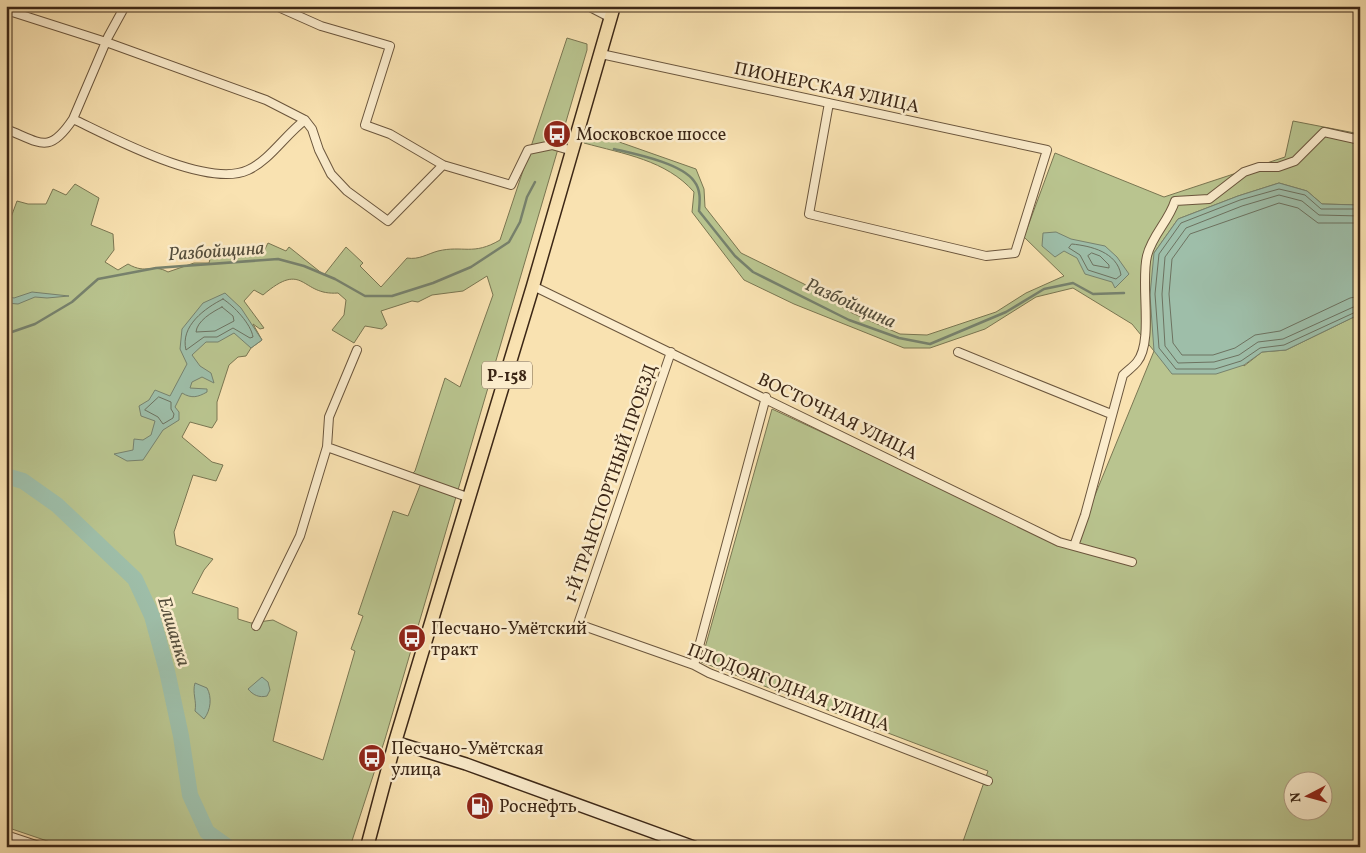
<svg xmlns="http://www.w3.org/2000/svg" width="1366" height="853" viewBox="0 0 1366 853" font-family="Vollkorn,serif">
  <rect width="100%" height="100%" fill="#f9e2b1"/>
  <filter id="stains"><feTurbulence type="fractalNoise" baseFrequency=".004" numOctaves="4"/><feColorMatrix values="0 0 0 0 .2 0 0 0 0 .09 0 0 0 0 .02 0 0 0 .5 -.17"/></filter>
  <radialGradient id="worn" r=".72"><stop offset=".6" stop-color="#630" stop-opacity="0"/><stop offset="1" stop-color="#630" stop-opacity=".3"/></radialGradient>
  <path fill="#b9c48f" stroke="#7a7652" fill-rule="evenodd" d="M567 38 587 44V50L385 739 350 847H65L6 827V219L10 220 17 201 28 204H46L53 189 66 195 75 184 99 198 91 225 113 234 114 250 105 262 118 270 128 264C147 275 152 263 168 272L194 263H209L212 252 223 254 226 247H256L265 249 268 243 286 251 289 247 324 275 346 247 363 263 360 266 381 287 407 258C419 260 427 254 438 251 463 245 473 256 500 240ZM487 276 493 295 460 387 445 378 415 471 408 478 421 483 408 516 393 511 358 614 363 616 351 649 355 651 323 760 273 741 297 632 273 620 251 623 238 619V608L192 593 204 570 213 559 176 545 174 532 193 475 216 481 223 465 212 462 182 437 190 422 212 428 217 420V402L229 365 238 357 246 356 251 348 262 340 253 324 260 329 264 328 244 301 254 290 263 295C305 259 300 296 338 293L346 300 344 315 332 330 354 343 365 326 382 329 387 325 381 311 412 301 418 302 432 295 463 291Z
    M1293 121 1360 134V205L1322 204 1307 191 1279 183 1238 196 1178 219 1154 253 1244 366 1262 352 1286 350 1360 314V847H961L988 771 701 662 772 409 1073 549 1154 351 1132 324 1073 288 1036 297 985 329 930 348H904L794 304 744 280 692 212 694 192C666 160 624 154 584 143L588 131 696 169 704 189 705 207 741 253 804 284 852 313 900 334 927 335 996 312 1026 293 1064 276 1024 237 1055 153 1164 197 1285 157ZM1294 780H1324V810H1294Z"/>
  <path fill="#9ebea9" stroke="#77826e" d="M1279 183 1307 191 1322 204 1360 205V314L1286 350 1262 352 1244 365 1216 374H1172L1154 351 1150 295 1154 253 1178 219 1238 196Z
    M1056 232 1071 239 1105 246 1117 257 1129 274 1115 288 1112 282 1085 274 1077 258 1064 251 1055 257 1042 246 1043 233Z
    M32 292 69 296 47 298 35 297 18 304 6 303V296L14 298Z
    M225 293 241 308 262 340 251 348 234 333 218 342H206L192 355 200 366 211 373 214 383 202 377 192 382 190 388 207 389V392C198 397 192 399 182 393L175 407 179 412V420L163 430 143 460 127 461 114 454 133 450 134 439 143 440 151 435 155 421 141 416 139 406 149 400 155 390 170 396 187 364 180 349 182 329 203 303Z
    M262 677 268 682 270 690 267 696C259 698 253 695 248 689Z
    M195 683 207 688C212 697 211 710 204 719L195 711C197 701 192 693 195 683Z"/>
  <g fill="none" stroke-linecap="round" stroke-linejoin="round">
    <path stroke="#6d7260" stroke-width="1" d="M1360 209H1321L1305 195 1279 189 1240 200 1181 223 1159 254 1155 294 1159 348 1176 369H1215L1241 361 1260 348 1284 345 1360 310
      M1360 216 1319 215 1302 201 1279 195 1242 206 1186 228 1165 257 1162 294 1165 346 1178 363 1214 362 1239 355 1258 342 1283 339 1360 304
      M1360 223H1318L1298 208 1279 203 1190 234 1172 259 1169 294 1173 343 1182 355H1213L1235 348 1255 335 1280 331 1350 298 1360 296
      M1072 244C1091 246 1117 252 1121 275L1116 279 1088 270 1080 255 1069 248Z
      M1092 253 1100 256 1109 265V268L1093 265 1088 256Z
      M223 299C234 306 251 324 253 337L250 338 233 328 217 337H204L186 350C180 326 205 308 223 299Z
      M222 307 233 316 234 321 215 331 196 332C197 321 212 312 222 307Z
      M159 397 171 402V409L174 414 173 418 163 424 158 417 145 410Z"/>
    <path stroke="#77826e" stroke-width="2.5" d="M614 149C635 154 681 163 694 181 701 190 700 200 699 211L735 256 753 272 849 320 899 338 930 344 1006 312 1044 289 1073 283 1093 294 1124 293
      M6 334 35 324 72 302 98 279 156 268 278 259 304 266 335 279 365 296H392L433 283 471 267 509 242 520 222 527 197 535 182"/>
    <path stroke="#9ebea9" stroke-width="16" d="M6 476 23 481 57 505 135 579 152 616 167 671 181 736 190 795 207 832 228 847"/>
    <g stroke="#6b563d" stroke-width="10">
      <path id="minor" d="M276 6 321 26 390 46 365 125 390 134 443 165 511 185 528 150 552 145 573 151
        M588 6 611 18
        M6 10 106 42 266 100 305 120 312 129 319 150 331 174 347 191 388 221 443 165
        M601 54 1047 150 1015 253 986 256 809 214 829 103
        M73 119 108 37 125 6
        M6 129C41 143 49 155 73 119 111 137 207 189 248 170 270 160 285 135 305 120
        M533 286 1059 542 1132 562
        M671 352 578 624 694 665 709 673 988 781
        M958 352 1111 414
        M327 447 470 498
        M1074 546 1085 515 1123 375C1127 371 1133 367 1137 362 1154 341 1140 284 1147 256 1152 235 1169 221 1175 201L1209 199 1244 172 1259 167H1278L1295 161 1324 132 1360 140
        M256 626 300 536 327 447 329 417 357 350
        M694 665 766 397
        M6 835 42 847"/>
    </g>
    <g stroke="#3c2716" stroke-width="14">
      <path id="secondary" d="M395 742 466 764 694 847"/>
    </g>
    <g stroke="#3c2716" stroke-width="15">
      <path id="primary" d="M367 847 395 742 533 286 614 6"/>
    </g>
    <use href="#minor" stroke="#fbeccc" stroke-width="8"/>
    <use href="#secondary" stroke="#fbeccc" stroke-width="11"/>
    <use href="#primary" stroke="#f9e2b1" stroke-width="12"/>
  </g>
  <defs>
    <g id="bus-disc" transform="scale(1.4375)"><circle r="9.5" fill="#8f2418" stroke="#fbeccc"/><path d="M-5-6H5V4H4V6H2V4H-2V6H-4V4H-5ZM-3.5-4V0h7V-4ZM-3.5 1.2v1.5H-2V1.2ZM2 1.2v1.5H3.5V1.2Z" fill="#fff"/></g>
    <g id="fuel-disc" transform="scale(1.4375)"><circle r="9.5" fill="#8f2418" stroke="#fbeccc"/><path d="M-5.5-6h7V0h2V4h1.3V-2.5L3-4.5l.8-.8L6-3V5H2.5V1h-1V6h-7ZM-4.2-4.7v3.2H.2V-4.7Z" fill="#fff"/></g>
  </defs>
  <g fill-rule="evenodd">
    <use href="#bus-disc" x="557" y="134"/>
    <use href="#bus-disc" x="412" y="638"/>
    <use href="#bus-disc" x="372" y="758"/>
    <use href="#fuel-disc" x="480" y="806"/>
  </g>
  <g text-anchor="middle" stroke-width="5" stroke-linejoin="round" paint-order="stroke">
    <rect fill="#fbeccc" stroke="#75624d" stroke-width="1" x="482" y="361.5" width="50" height="27" rx="4"/>
    <g font-size="16" font-weight="bold" fill="#3c2716">
      <text x="507" y="381">Р-158</text>
    </g>
    <g font-size="18" fill="#3c2716" stroke="#fbeccc">
      <text transform="translate(827 87) rotate(12)" y="6">ПИОНЕРСКАЯ УЛИЦА</text>
      <text transform="translate(838 416) rotate(26)" y="6">ВОСТОЧНАЯ УЛИЦА</text>
      <text transform="translate(610 483) rotate(-71)" y="6">1-Й ТРАНСПОРТНЫЙ ПРОЕЗД</text>
      <text transform="translate(789 687) rotate(21)" y="6">ПЛОДОЯГОДНАЯ УЛИЦА</text>
    </g>
    <g font-size="18" fill="#3c2716" stroke="#fbeccc" text-anchor="start">
      <text x="576" y="140">Московское шоссе</text>
      <text x="431" y="634">Песчано-Умётский<tspan x="431" dy="21">тракт</tspan></text>
      <text x="391" y="754">Песчано-Умётская<tspan x="391" dy="21">улица</tspan></text>
      <text x="499" y="812">Роснефть</text>
    </g>
    <g font-size="19" font-style="italic" fill="#544d3b" stroke="#fbeccc">
      <text transform="translate(216 250) rotate(-4)" y="7">Разбойщина</text>
      <text transform="translate(851 302) rotate(24)" y="7">Разбойщина</text>
      <text transform="translate(175 631) rotate(73)" y="7">Елшанка</text>
    </g>
  </g>
  <rect width="1366" height="853" fill="none" stroke="#f9e2b1" stroke-width="25"/>
  <rect x="8" y="8" width="1351" height="838" fill="none" stroke="#3c2716" stroke-width="2.5"/>
  <rect x="12" y="12" width="1341" height="828" fill="none" stroke="#3c2716"/>
  <g transform="translate(1308 796) rotate(264)"><circle r="24" fill="#fbeccc" stroke="#af9d83"/>
  <path d="M0-4L9 19L0 12L-9 19Z" fill="#8f2418"/>
  <text y="-8" font-size="14" font-weight="bold" text-anchor="middle" fill="#3c2716">N</text>
  </g>
  <rect width="100%" height="100%" filter="url(#stains)"/>
  <rect width="100%" height="100%" fill="url(#worn)"/>
</svg>
